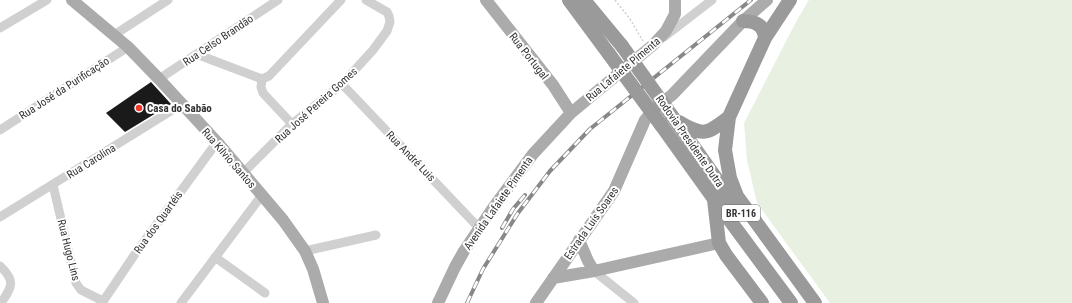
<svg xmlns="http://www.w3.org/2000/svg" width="1072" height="303" viewBox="0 0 1072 303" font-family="'Roboto Condensed',sans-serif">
  <rect width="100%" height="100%" fill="#fff"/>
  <path fill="#e7f0e1" d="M809 0H1072V303H830L757 203 747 160 744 123 797 20Z"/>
  <path fill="#1a1a1a" d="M151 82 171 104 125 132 106 113Z"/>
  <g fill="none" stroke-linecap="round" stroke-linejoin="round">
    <path stroke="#d0d0d0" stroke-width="1.5" stroke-dasharray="2 2" stroke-linecap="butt" d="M615 0 630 19 643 41"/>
    <path stroke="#d0d0d0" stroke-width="9" d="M0 28 47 0
      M114 35 168 0
      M664 37 712 0
      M196 54 262 79
      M159 79 278 0
      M262 79 269 76 341 0
      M262 79 261 87 263 93 292 124
      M342 84 479 228
      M0 130 128 47
      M243 173 292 124 342 84 373 50 387 31 390 22 389 16 387 12 366 0
      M53 185 76 283 81 290 103 301
      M0 217 182 104
      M305 251 376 235
      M215 257 265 293
      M0 266C16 281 12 287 1 303
      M594 271 634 303
      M102 303 135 254 217 142
      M181 303 262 195"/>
    <path stroke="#ababab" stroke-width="12" d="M72 0 128 47 159 79 217 142 283 220 305 251 313 269 323 303
      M486 0 553 85 571 113
      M579 240 588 261 594 271
      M553 278 594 271 719 243
      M438 303 455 267 464 251 493 208 533 154 571 113 653 45 666 31 675 14V0
      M536 303 614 191 645 120 655 108 672 95 743 21 767 0"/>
    <path stroke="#9a9a9a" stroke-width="14" d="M569 0 609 54
      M584 0 622 46
      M790 0 765 38 729 117 725 150 730 178 737 196 815 303
      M743 21C755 21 764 25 765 38
      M672 116 735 205
      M679 122C704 137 707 134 729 117
      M661 125 714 199 791 303
      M714 200 719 243 726 255 762 303"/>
    <g stroke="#888" stroke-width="4">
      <path id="rail" d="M502 228 513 209 525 195
        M467 303 483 269 518 213 550 171 590 129 751 0"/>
    </g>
    <use href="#rail" stroke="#fff" stroke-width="2.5" stroke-dasharray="8" stroke-linecap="butt"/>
    <path stroke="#9a9a9a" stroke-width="14" d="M622 46 672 116
      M609 54 661 125"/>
  </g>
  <circle fill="#ef382f" stroke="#fff" stroke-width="1.5" cx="139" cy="108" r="4"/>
  <g text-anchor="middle" stroke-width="4" stroke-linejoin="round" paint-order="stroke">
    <rect fill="#fff" stroke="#707070" stroke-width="1" x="722" y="205" width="38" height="16" rx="3"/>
    <g font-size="10" font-weight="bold" fill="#333">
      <text x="741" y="217">BR-116</text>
    </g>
    <g font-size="11" fill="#333" stroke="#fff">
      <text transform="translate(218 40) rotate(-34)" y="4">Rua Celso Brandão</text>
      <text transform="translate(529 56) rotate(52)" y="4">Rua Portugal</text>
      <text transform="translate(623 69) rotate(-40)" y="4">Rua Lafaiete Pimenta</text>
      <text transform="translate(64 88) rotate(-33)" y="4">Rua José da Purificação</text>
      <text transform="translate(316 105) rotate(-42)" y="4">Rua José Pereira Gomes</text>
      <text transform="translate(690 141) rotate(55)" y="4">Rodovia Presidente Dutra</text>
      <text transform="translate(411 156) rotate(46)" y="4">Rua André Luis</text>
      <text transform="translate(229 158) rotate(49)" y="4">Rua Kilvio Santos</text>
      <text transform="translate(91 161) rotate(-32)" y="4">Rua Carolina</text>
      <text transform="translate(498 203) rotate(-55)" y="4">Avenida Lafaiete Pimenta</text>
      <text transform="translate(158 222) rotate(-54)" y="4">Rua dos Quartéis</text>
      <text transform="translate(591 223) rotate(-55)" y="4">Estrada Luís Soares</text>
      <text transform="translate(69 250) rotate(76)" y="4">Rua Hugo Lins</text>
    </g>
    <g font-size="11" font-weight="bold" fill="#333" stroke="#fff" text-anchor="start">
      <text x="147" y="112">Casa do Sabão</text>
    </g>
  </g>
</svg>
